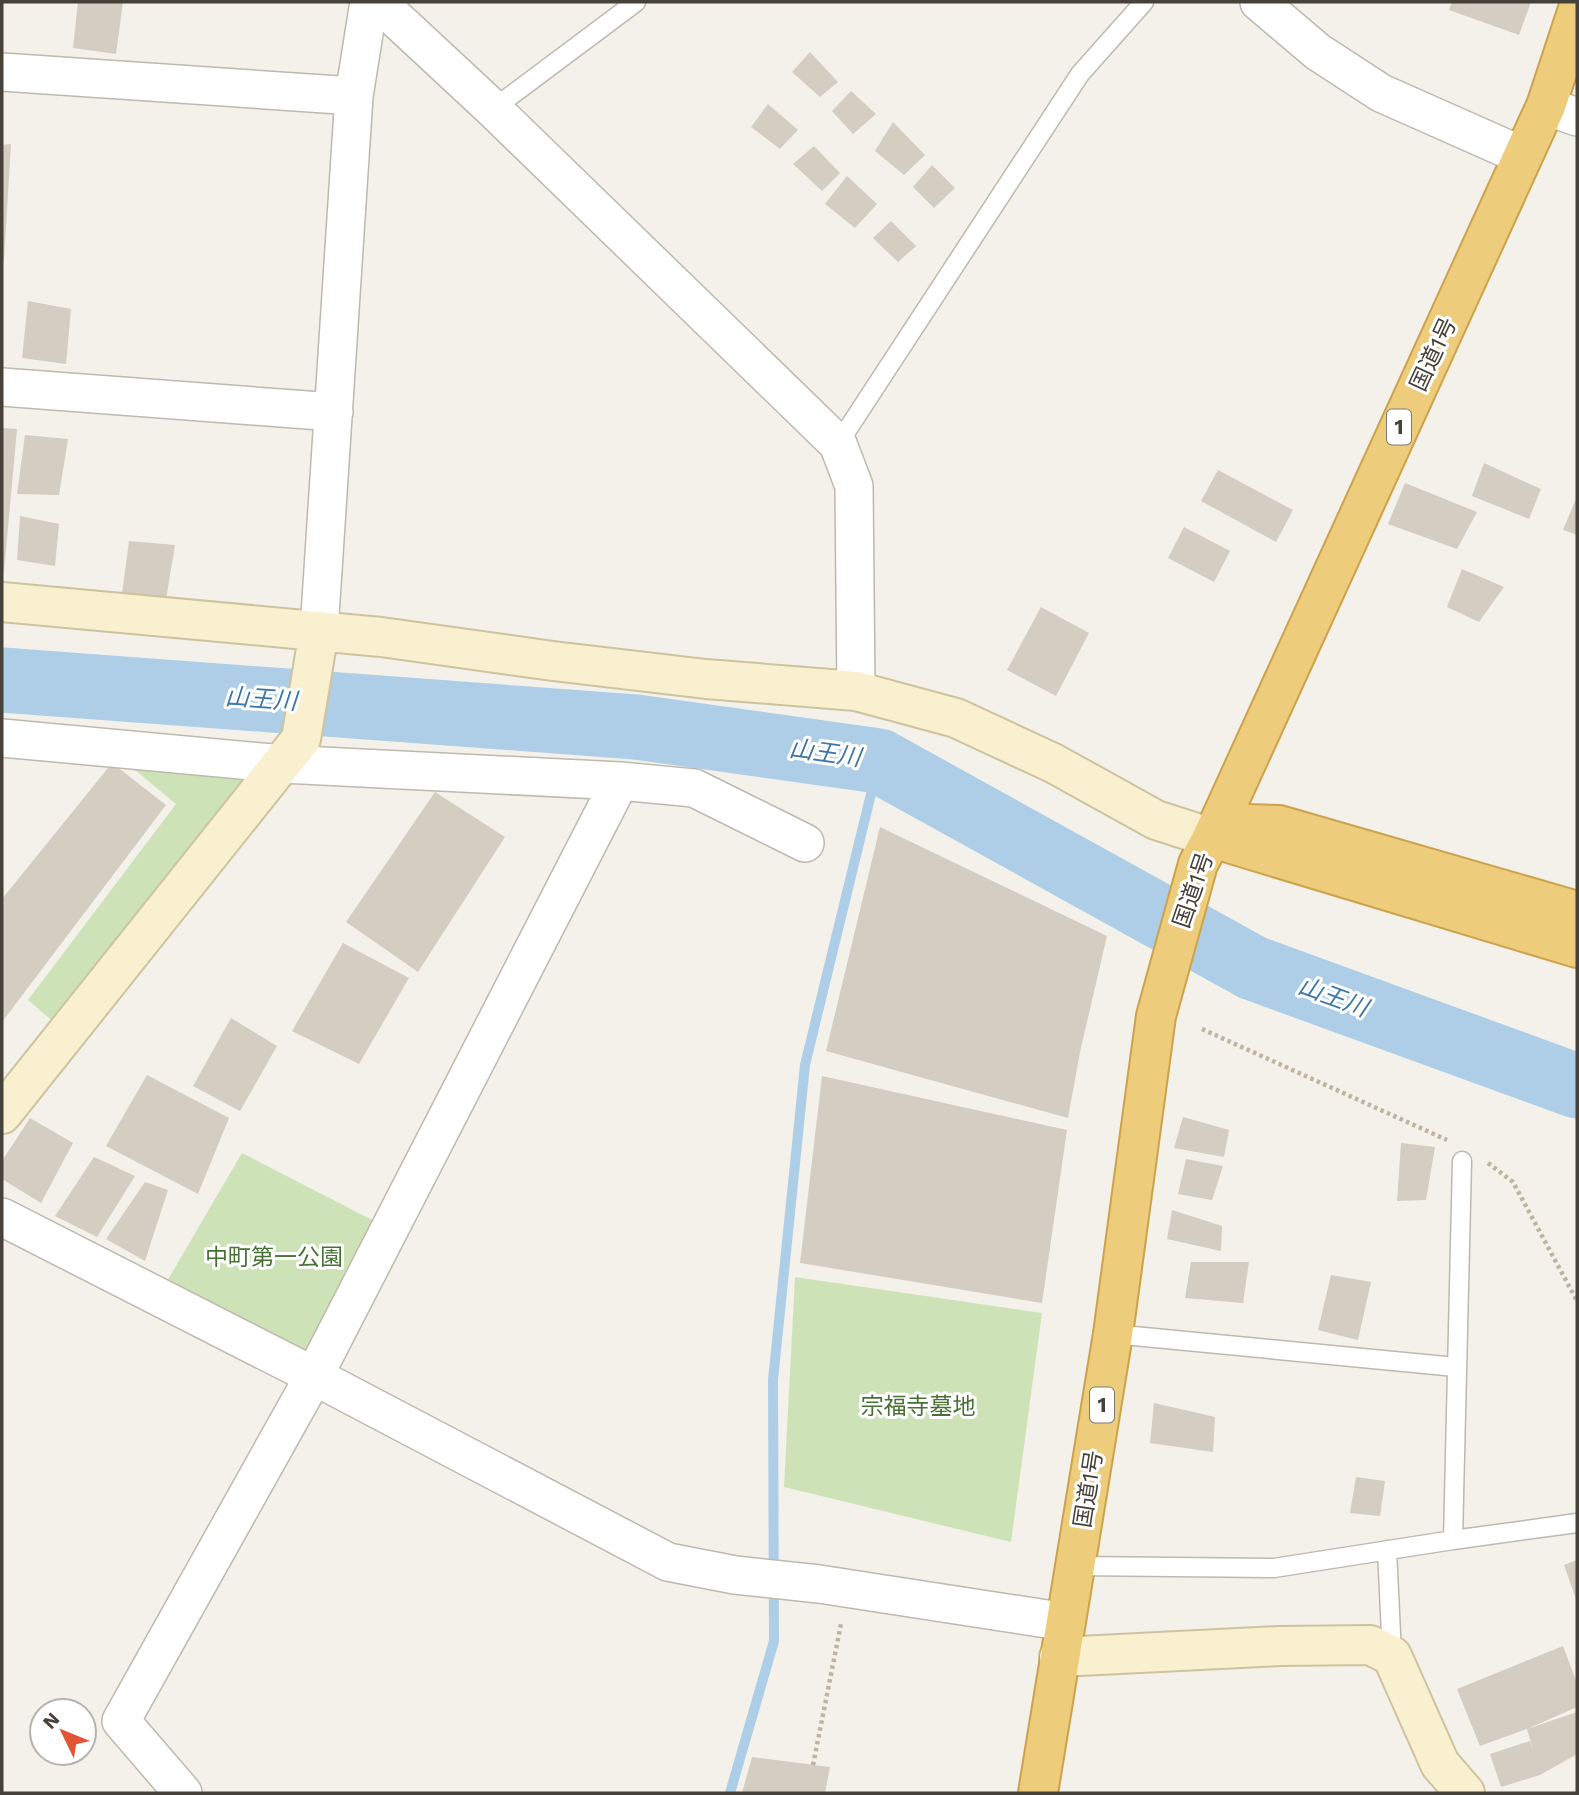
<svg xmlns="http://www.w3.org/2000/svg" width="1579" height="1795" viewBox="0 0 1579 1795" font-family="'Work Sans','Noto Sans JP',sans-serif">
  <rect width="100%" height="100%" fill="#f3f1ea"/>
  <path fill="#cee2b8" d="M130 766 257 776 56 1024 28 1000 176 804Z
    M242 1153 380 1224 311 1364 163 1288Z
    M795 1277 1042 1313 1011 1542 784 1487Z"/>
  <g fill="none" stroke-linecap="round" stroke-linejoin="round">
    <path stroke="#aecee8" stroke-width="10" d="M730 1793 774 1641 773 1380 805 1065 879 761"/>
    <path stroke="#aecee8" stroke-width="65" d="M2 680 636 727 879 761 1253 968 1577 1086"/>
  </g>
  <path fill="#d4cdc1" d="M78 2H123L116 54 73 48Z
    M1452 2H1531L1519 35 1449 10Z
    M810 52 838 82 820 97 792 72Z
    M851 91 876 114 853 134 832 111Z
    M768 104 798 130 780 149 751 127Z
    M893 122 925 155 904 175 875 151Z
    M11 144 4 260H2V145Z
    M814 146 840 173 822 191 793 164Z
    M932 165 955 188 934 208 913 187Z
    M847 176 877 204 855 228 825 204Z
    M891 221 916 246 898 262 873 238Z
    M28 301 71 309 66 364 22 358Z
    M2 428 17 429 4 572H2Z
    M25 435 68 439 59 495 17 494Z
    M1484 463 1541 489 1529 519 1472 496Z
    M1218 470 1293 510 1276 542 1201 501Z
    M1405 483 1477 512 1457 549 1388 524Z
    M1575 501 1577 502V535L1563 530Z
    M20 516 59 524 55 566 17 560Z
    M1184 527 1230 551 1214 582 1168 558Z
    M129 541 175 545 166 599 122 594Z
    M1462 569 1504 587 1479 622 1447 607Z
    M1041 607 1089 633 1056 696 1007 670Z
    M112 763 166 805 2 1022V899Z
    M435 792 505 837 418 972 346 922Z
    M880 827 1107 936 1080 1052 1068 1118 826 1051Z
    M343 943 409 978 359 1064 292 1031Z
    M231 1018 277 1046 240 1111 193 1086Z
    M147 1075 229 1118 198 1194 106 1146Z
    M822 1076 1067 1130 1042 1303 800 1263Z
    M1183 1117 1229 1130 1224 1157 1174 1148Z
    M30 1118 73 1143 41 1203 2 1179V1161Z
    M1401 1143 1435 1147 1426 1200 1397 1201Z
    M94 1157 135 1176 97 1237 55 1216Z
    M1186 1159 1223 1166 1212 1200 1178 1194Z
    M145 1182 168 1190 145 1261 106 1239Z
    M1172 1210 1222 1226 1221 1251 1167 1239Z
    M1191 1262H1249L1243 1303 1185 1298Z
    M1331 1275 1371 1282 1358 1340 1318 1330Z
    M1154 1403 1215 1417 1213 1452 1150 1443Z
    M1356 1477 1385 1481 1380 1516 1350 1513Z
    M1577 1560V1602L1564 1565Z
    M1563 1646 1577 1683V1707L1527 1729 1480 1746 1457 1689Z
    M1577 1712V1754L1540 1775 1501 1787 1490 1754 1530 1741 1534 1753 1527 1729Z
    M752 1757 830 1767 825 1793H742Z"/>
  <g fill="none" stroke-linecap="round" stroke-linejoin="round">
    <g stroke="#beb9ae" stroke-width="21">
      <path id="lane" d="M493 109 636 2
        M838 444 1080 74 1144 2
        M1113 1334 1456 1367
        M1453 1540 1577 1523
        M1387 1550 1392 1655
        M1075 1566 1274 1568 1453 1540 1462 1161"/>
    </g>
    <g stroke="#beb9ae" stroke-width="40">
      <path id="street" d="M378 2 493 109 838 444 854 486 856 691
        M1259 2 1318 52 1381 93 1523 156
        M2 72 354 96
        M1546 106 1577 117
        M2 387 334 412
        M319 631 354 96 369 2
        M2 738 283 764 620 781 694 788 805 843
        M2 1217 314 1376 668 1562 735 1575 819 1584 1066 1622
        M183 1793 121 1721 314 1376 620 781"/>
    </g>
    <g stroke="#cdc49f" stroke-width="42">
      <path id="secondary" d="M2 602 381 637 553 661 706 679 856 691 956 718 1053 763 1156 820 1212 838
        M2 1114 301 739 319 631
        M1059 1657 1280 1646 1370 1645 1392 1656 1440 1764 1465 1793"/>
    </g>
    <g stroke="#cca24c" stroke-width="42">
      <path id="highway" d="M1212 838 1577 948
        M1213 838 1248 824 1279 825 1577 911
        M1038 1793 1113 1334 1156 1016 1198 864 1212 838 1534 132 1546 106 1577 12"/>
    </g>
    <path stroke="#beb5a1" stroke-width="4.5" stroke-dasharray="3.5 3.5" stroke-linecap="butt" d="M1202 1029 1447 1140
      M1488 1163 1513 1182 1577 1301
      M813 1765 841 1624"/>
    <use href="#lane" stroke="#fff" stroke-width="18"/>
    <use href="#street" stroke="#fff" stroke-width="37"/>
    <use href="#secondary" stroke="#f9f0cf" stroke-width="38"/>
    <use href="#highway" stroke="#edcc7b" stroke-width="38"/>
  </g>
  <g text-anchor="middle" stroke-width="6" stroke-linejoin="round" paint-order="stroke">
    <g fill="#fff" stroke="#7e7b74" stroke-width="2">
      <rect x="1387" y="409.5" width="24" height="35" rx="5"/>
      <rect x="1090" y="1387.5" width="24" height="35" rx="5"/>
    </g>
    <g font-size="21" font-weight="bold" fill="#464239">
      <text x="1399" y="434">1</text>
      <text x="1102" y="1412">1</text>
    </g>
    <g font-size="23" fill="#464239" stroke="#fff">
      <text transform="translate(1433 354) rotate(-65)" y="8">国道1号</text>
      <text transform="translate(1193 890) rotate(-71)" y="8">国道1号</text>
      <text transform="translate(1088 1489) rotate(-81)" y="8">国道1号</text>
    </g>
    <g font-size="23" fill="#487233" stroke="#fff">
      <text x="274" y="1265">中町第一公園</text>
      <text x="918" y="1414">宗福寺墓地</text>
    </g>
    <g font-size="24" font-style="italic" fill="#3e76a6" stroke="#fff">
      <text transform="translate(261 699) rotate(4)" y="8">山王川</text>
      <text transform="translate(825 753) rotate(8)" y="8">山王川</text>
      <text transform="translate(1333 997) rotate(20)" y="8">山王川</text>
    </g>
  </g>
  <rect width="1579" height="1795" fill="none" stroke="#464239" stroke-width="7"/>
  <g transform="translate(63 1732) rotate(313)"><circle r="33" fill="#ffffff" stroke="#b5b3b0" stroke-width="2"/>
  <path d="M0-5L12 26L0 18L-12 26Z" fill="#e15434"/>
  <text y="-10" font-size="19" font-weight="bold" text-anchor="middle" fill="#464239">N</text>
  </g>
</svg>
